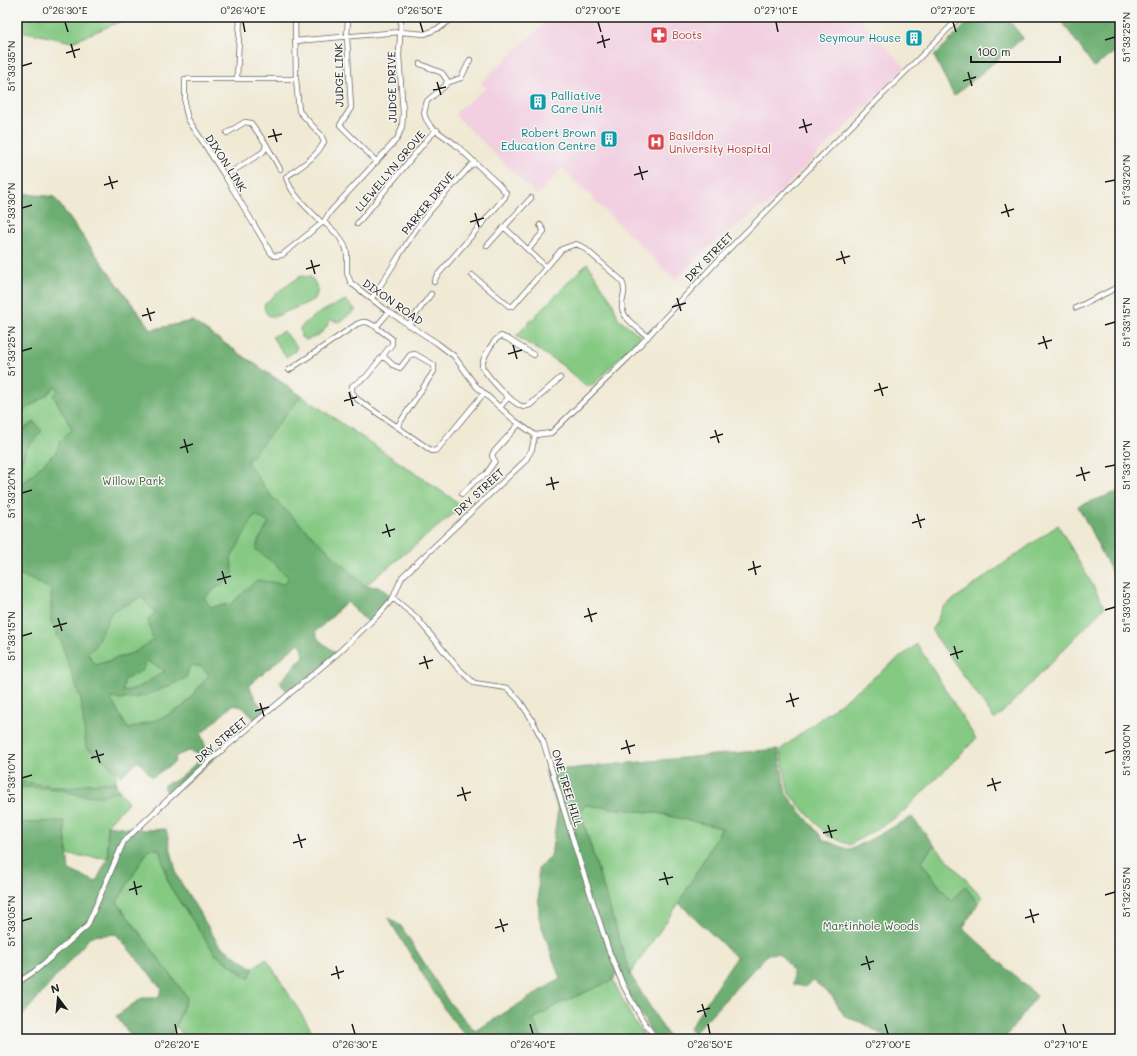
<svg xmlns="http://www.w3.org/2000/svg" width="1137" height="1056" viewBox="0 0 1137 1056" font-family="Mali,sans-serif">
  <rect width="100%" height="100%" fill="#f6f6f2"/>
  <filter id="ink" filterUnits="userSpaceOnUse"><feTurbulence type="fractalNoise" baseFrequency=".025" numOctaves="2"/><feDisplacementMap in="SourceGraphic" scale="8" xChannelSelector="R" yChannelSelector="G"/><feConvolveMatrix kernelMatrix="1 2 1 2 8 2 1 2 1" color-interpolation-filters="sRGB"/></filter>
  <filter id="wash" filterUnits="userSpaceOnUse"><feTurbulence type="fractalNoise" baseFrequency=".012" numOctaves="4" result="noise"/><feDisplacementMap in="SourceGraphic" scale="16" xChannelSelector="R" yChannelSelector="G"/><feGaussianBlur stdDeviation="0.9" result="paint"/><feColorMatrix in="noise" values="0 0 0 0 0 0 0 0 0 0 0 0 0 0 0 0 0 1.4 0 .05"/><feComposite in="paint" operator="in"/></filter>
  <g filter="url(#wash)">
    <rect width="100%" height="100%" fill="#f0e9d4"/>
    <path fill="#f2cfe1" d="M552 17H858L905 67 763 209 760 206 721 240 718 238 675 280 562 168 537 195 456 116 457 111 486 88 481 82Z"/>
    <path fill="#85c983" stroke="#507250" d="M17 17H128V18L72 42 26 32 17 35Z
      M17 193 54 197 151 330 192 321 463 506 365 586 231 700 159 617 209 675 172 720 116 771V786L128 802 107 825 108 858 67 855 64 821 17 823Z
      M587 263 613 303 618 318 641 336 592 386 586 387 562 365 516 336Z
      M301 276 311 277C317 285 320 291 314 300L274 317C266 316 265 312 264 305L279 291Z
      M345 300 356 310 339 322 330 320C324 333 319 336 306 340L301 337 300 328C312 315 329 308 345 300Z
      M284 331 297 347 295 351 286 357 272 337Z
      M1058 525 1105 607 995 720 932 631 943 607Z
      M917 644 976 739 901 814 850 845 828 836 789 794 780 750Z
      M585 805 657 813 722 828 679 903 630 974 580 812Z
      M934 845 983 898 978 903 965 886 951 901 921 862Z
      M159 848 169 885 186 912 249 978 253 968 266 958 317 1039H185L176 1026 187 997 117 902 148 850Z
      M613 980 633 1020 647 1039H597C578 1029 562 1039 543 1039L533 1020 556 1005Z"/>
    <path fill="#6cad71" stroke="#446446" fill-rule="evenodd" d="M973 17H1006L1023 38 954 96 934 56Z
      M1059 17H1120V48L1094 67Z
      M17 193 54 197 151 330 192 321 301 396 247 462 272 497 365 586 380 587 393 598 368 623 347 602 338 609 336 613 315 632 319 640 337 654 289 693 279 683 304 656 302 647 299 643 249 685 255 698 266 713 257 722 242 707 233 705 201 734 207 751 213 748 222 752 172 795 166 790 163 786C167 782 171 783 175 781 185 774 193 766 201 758L199 754 188 751 176 756 174 763 152 777 138 761 121 776 105 761 86 747 81 700 61 642 51 622V589L17 573V489L56 452 61 440 72 429 53 395 58 391 55 386 47 395 17 415ZM255 515 269 523 258 541 256 550 271 561 289 578 283 584 257 580 231 604 211 607 204 598 227 580 233 574 231 558ZM142 597 155 613 148 619 153 640 135 652 96 665 88 654 94 648 112 611ZM147 661 165 671 141 686 123 692 124 680 143 670 144 665ZM190 665 202 667 209 675 184 706 162 718 128 729 110 698C138 703 161 689 186 678Z
      M34 422 42 431 27 448 17 474V434Z
      M1120 491V588L1078 506Z
      M778 749 786 794 824 840 850 850 912 817 934 845 921 862 951 901 965 886 978 903 963 928 1037 996 1004 1039H885L882 1035 863 1023 845 1017 832 996 814 981 804 987 793 984C795 969 788 963 778 953L768 954 693 1034 689 1029 736 957 679 903 722 828 657 813 585 805 580 812 630 974 670 1039H655L617 972 613 980 556 1005 533 1020 542 1039H469L448 1015 388 918 401 926 448 1001 475 1031 560 979 539 918 538 868 551 856 558 810 545 771Z
      M17 779 22 782 72 788 85 784 116 782V786L120 791 101 796 78 795 58 789 20 787 17 786Z
      M64 821 69 870 96 882 108 858 107 825 146 830 166 829 177 876 219 945 253 968 249 979 215 954 169 885 159 849 148 850 117 902 187 997 172 1035 167 1039H133L116 1016 142 998H158L162 989 116 934 91 936 17 1022V823Z"/>
  </g>
  <g filter="url(#ink)">
    <g fill="none" stroke-linecap="round" stroke-linejoin="round">
      <g stroke="#66645c" stroke-width="6">
        <path id="street" d="M295 17 296 79 299 111 321 135 324 142C316 158 300 167 286 177 291 195 310 210 322 223H325L338 235 345 246 347 253V273L351 283 386 310 437 343 454 356 476 386 514 420 535 435
          M348 17 347 37 351 108 340 125 377 162
          M951 17 956 21
          M295 41 400 32 425 34 441 27 454 17
          M420 64 442 73 447 80 446 85 427 101 424 113 426 119 431 127 455 144 498 184 506 193 505 197 436 277 434 282
          M237 79 240 17
          M296 79H185V107L188 119 225 176 271 253 274 256 282 255 322 223
          M447 83 461 78 470 60
          M266 144 280 169
          M225 176 263 152 265 149 266 144 251 123 245 122 227 133
          M531 198 504 227 546 267
          M323 223 330 212 397 139 402 127 403 113 399 56 401 17
          M357 224 429 137 437 130
          M487 246 504 227
          M528 250 544 231 540 225
          M472 275 509 306H513L562 249 576 244 583 247 621 280C628 292 621 297 622 308 624 320 640 329 648 337
          M372 298C388 275 401 251 417 228 432 206 453 186 471 165L475 164
          M1076 308 1120 286
          M389 312 376 327 392 339V344L366 377 352 386V392L357 399 432 451 437 450 441 445 484 393
          M408 325 431 294
          M534 355 508 339 501 336C493 339 482 359 482 367 490 379 510 402 523 407L530 405 560 378
          M383 356 393 365 400 368 410 355 415 354 434 365V371L397 427
          M289 370 357 324C365 320 368 322 376 327
          M500 407 509 397
          M462 494 475 481 486 474 495 461 492 456 493 453 519 424
          M393 598 416 617 457 667 474 683 507 688 519 700 531 718 543 741 577 853 609 951 624 987 642 1019 656 1039
          M17 983 35 971 87 926 124 841 208 762 337 654 381 612 393 598 402 577 525 461 532 449 535 435 551 433 628 358 721 257 960 17"/>
      </g>
      <use href="#street" stroke="#fff" stroke-width="4.5"/>
    </g>
  </g>
  <path fill="none" stroke="#1c1c1c" stroke-width="1.5" d="M65 22 68 32M243 22 245 32M420 22 423 32M598 22 601 32M776 22 778 32M953 22 956 32M602 35 605 48M1105 40 1115 37M597 43 610 39M71 44 75 58M66 53 80 49M22 66 32 63M968 72 972 86M963 81 976 77M437 82 441 95M433 90 446 87M803 119 807 133M799 128 812 124M273 129 277 142M268 137 282 134M639 166 643 180M634 175 648 171M109 176 113 189M1105 182 1115 180M104 185 118 181M1005 204 1009 217M22 208 32 205M475 213 479 227M1001 213 1014 209M470 222 484 218M841 251 845 264M311 260 315 274M836 260 850 256M306 269 320 265M677 298 681 311M672 307 686 303M147 308 151 321M142 316 155 312M1105 325 1115 322M1043 336 1047 349M1038 344 1052 340M513 345 517 359M22 351 32 348M508 354 522 350M879 383 883 396M874 391 888 387M349 392 353 406M344 401 357 397M715 430 719 443M710 438 723 434M184 439 188 453M180 448 193 444M1081 467 1085 481M1105 467 1115 465M1076 476 1090 472M551 477 554 490M546 485 559 482M22 493 32 490M917 514 921 528M912 523 925 519M386 524 390 537M382 533 395 529M753 561 756 575M748 570 761 566M222 571 226 584M217 580 231 576M588 608 592 622M1105 610 1115 607M584 617 597 613M58 618 62 631M53 627 67 623M22 636 32 633M954 646 958 659M950 655 963 651M424 656 428 669M419 664 433 660M790 693 794 707M786 702 799 698M260 703 264 716M255 711 269 707M626 740 630 754M621 749 635 745M96 750 100 763M1105 753 1115 750M91 758 104 754M22 778 32 775M992 778 996 791M987 786 1001 782M462 787 466 801M457 796 471 792M828 825 832 838M823 833 837 830M298 834 302 848M293 843 306 839M664 872 668 885M659 880 673 877M134 881 137 895M129 890 142 886M1105 895 1115 892M1030 909 1034 923M1025 918 1039 914M500 919 504 932M22 921 32 918M495 928 508 924M866 956 870 970M861 965 874 961M336 966 339 979M331 975 344 971M702 1004 706 1017M697 1012 710 1008M175 1024 177 1034M352 1024 355 1034M530 1024 533 1034M708 1024 710 1034M885 1024 888 1034M1063 1024 1066 1034"/>
  <defs>
    <g id="pharmacy-square" transform="scale(0.9)"><rect x="-9" y="-9" width="18" height="18" rx="4" fill="#e0444e" stroke="#f6f6f2"/><path d="M-2-6h4v4h4v4h-4v4h-4v-4h-4v-4h4Z" fill="#fff"/></g>
    <g id="building-square" transform="scale(0.9)"><rect x="-9" y="-9" width="18" height="18" rx="4" fill="#0f9aa8" stroke="#f6f6f2"/><path d="M-4-6H4V6H1V3H-1V6H-4ZM-2.5-4.3h1.7v1.8h-1.7ZM.8-4.3h1.7v1.8H.8ZM-2.5-1h1.7V.8h-1.7ZM.8-1h1.7V.8H.8Z" fill="#fff"/></g>
    <g id="hospital-square" transform="scale(0.9)"><rect x="-9" y="-9" width="18" height="18" rx="4" fill="#e0444e" stroke="#f6f6f2"/><path d="M-5-5h3v3.5h4V-5h3V5h-3V1.5h-4V5h-3Z" fill="#fff"/></g>
  </defs>
  <g fill-rule="evenodd">
    <use href="#pharmacy-square" x="659" y="35"/>
    <use href="#building-square" x="914" y="38"/>
    <use href="#building-square" x="538" y="102"/>
    <use href="#building-square" x="609" y="139"/>
    <use href="#hospital-square" x="656" y="142"/>
  </g>
  <g text-anchor="middle" stroke-width="3" stroke-linejoin="round" paint-order="stroke">
    <g font-size="11" fill="#be3a42" stroke="#f6f6f2" text-anchor="start">
      <text x="672" y="39">Boots</text>
      <text x="669" y="140">Basildon<tspan x="669" dy="13">University Hospital</tspan></text>
    </g>
    <g font-size="11" fill="#0d838f" stroke="#f6f6f2" text-anchor="end">
      <text x="901" y="42">Seymour House</text>
      <text x="551" y="100" text-anchor="start">Palliative<tspan x="551" dy="13">Care Unit</tspan></text>
      <text x="596" y="137">Robert Brown<tspan x="596" dy="13">Education Centre</tspan></text>
    </g>
    <g font-size="11" fill="#1c1c1c" stroke="#f6f6f2">
      <text transform="translate(339 75) rotate(-91)" y="4">JUDGE LINK</text>
      <text transform="translate(392 87) rotate(-91)" y="4">JUDGE DRIVE</text>
      <text transform="translate(226 163) rotate(57)" y="4">DIXON LINK</text>
      <text transform="translate(390 171) rotate(-50)" y="4">LLEWELLYN GROVE</text>
      <text transform="translate(428 203) rotate(-51)" y="4">PARKER DRIVE</text>
      <text transform="translate(709 257) rotate(-46)" y="4">DRY STREET</text>
      <text transform="translate(393 302) rotate(35)" y="4">DIXON ROAD</text>
      <text transform="translate(479 492) rotate(-43)" y="4">DRY STREET</text>
      <text transform="translate(221 740) rotate(-40)" y="4">DRY STREET</text>
      <text transform="translate(567 788) rotate(73)" y="4">ONE TREE HILL</text>
    </g>
    <g font-size="11" fill="#415940" stroke="#f6f6f2">
      <text x="133" y="485">Willow Park</text>
      <text x="871" y="930">Martinhole Woods</text>
    </g>
  </g>
  <rect width="1137" height="1056" fill="none" stroke="#f6f6f2" stroke-width="44"/>
  <g transform="translate(58 998) rotate(344)" stroke="#f6f6f2" stroke-width="3" paint-order="stroke">
  <path d="M0-3L7 15L0 10L-7 15Z" fill="#1c1c1c"/>
  <text y="-6" font-size="11" font-weight="bold" text-anchor="middle" fill="#1c1c1c">N</text>
  </g>
  <path d="M971 56v6h89v-6" fill="none" stroke="#1c1c1c" stroke-width="2"/>
  <text x="977" y="56" font-size="12" fill="#1c1c1c" stroke="#f6f6f2" stroke-width="3" paint-order="stroke">100 m</text>
  <rect x="22" y="22" width="1093" height="1012" fill="none" stroke="#1c1c1c" stroke-width="1.5"/>
  <g font-size="10" text-anchor="middle" fill="#1c1c1c">
    <text x="65" y="14">0°26'30"E</text>
    <text x="243" y="14">0°26'40"E</text>
    <text x="420" y="14">0°26'50"E</text>
    <text x="598" y="14">0°27'00"E</text>
    <text x="776" y="14">0°27'10"E</text>
    <text x="953" y="14">0°27'20"E</text>
    <text transform="translate(1126 37) rotate(-90)" y="4">51°33'25"N</text>
    <text transform="translate(11 66) rotate(-90)" y="4">51°33'35"N</text>
    <text transform="translate(1126 180) rotate(-90)" y="4">51°33'20"N</text>
    <text transform="translate(11 208) rotate(-90)" y="4">51°33'30"N</text>
    <text transform="translate(1126 322) rotate(-90)" y="4">51°33'15"N</text>
    <text transform="translate(11 351) rotate(-90)" y="4">51°33'25"N</text>
    <text transform="translate(1126 465) rotate(-90)" y="4">51°33'10"N</text>
    <text transform="translate(11 493) rotate(-90)" y="4">51°33'20"N</text>
    <text transform="translate(1126 607) rotate(-90)" y="4">51°33'05"N</text>
    <text transform="translate(11 636) rotate(-90)" y="4">51°33'15"N</text>
    <text transform="translate(1126 750) rotate(-90)" y="4">51°33'00"N</text>
    <text transform="translate(11 778) rotate(-90)" y="4">51°33'10"N</text>
    <text transform="translate(1126 892) rotate(-90)" y="4">51°32'55"N</text>
    <text transform="translate(11 921) rotate(-90)" y="4">51°33'05"N</text>
    <text x="177" y="1048">0°26'20"E</text>
    <text x="355" y="1048">0°26'30"E</text>
    <text x="533" y="1048">0°26'40"E</text>
    <text x="710" y="1048">0°26'50"E</text>
    <text x="888" y="1048">0°27'00"E</text>
    <text x="1066" y="1048">0°27'10"E</text>
  </g>
</svg>
